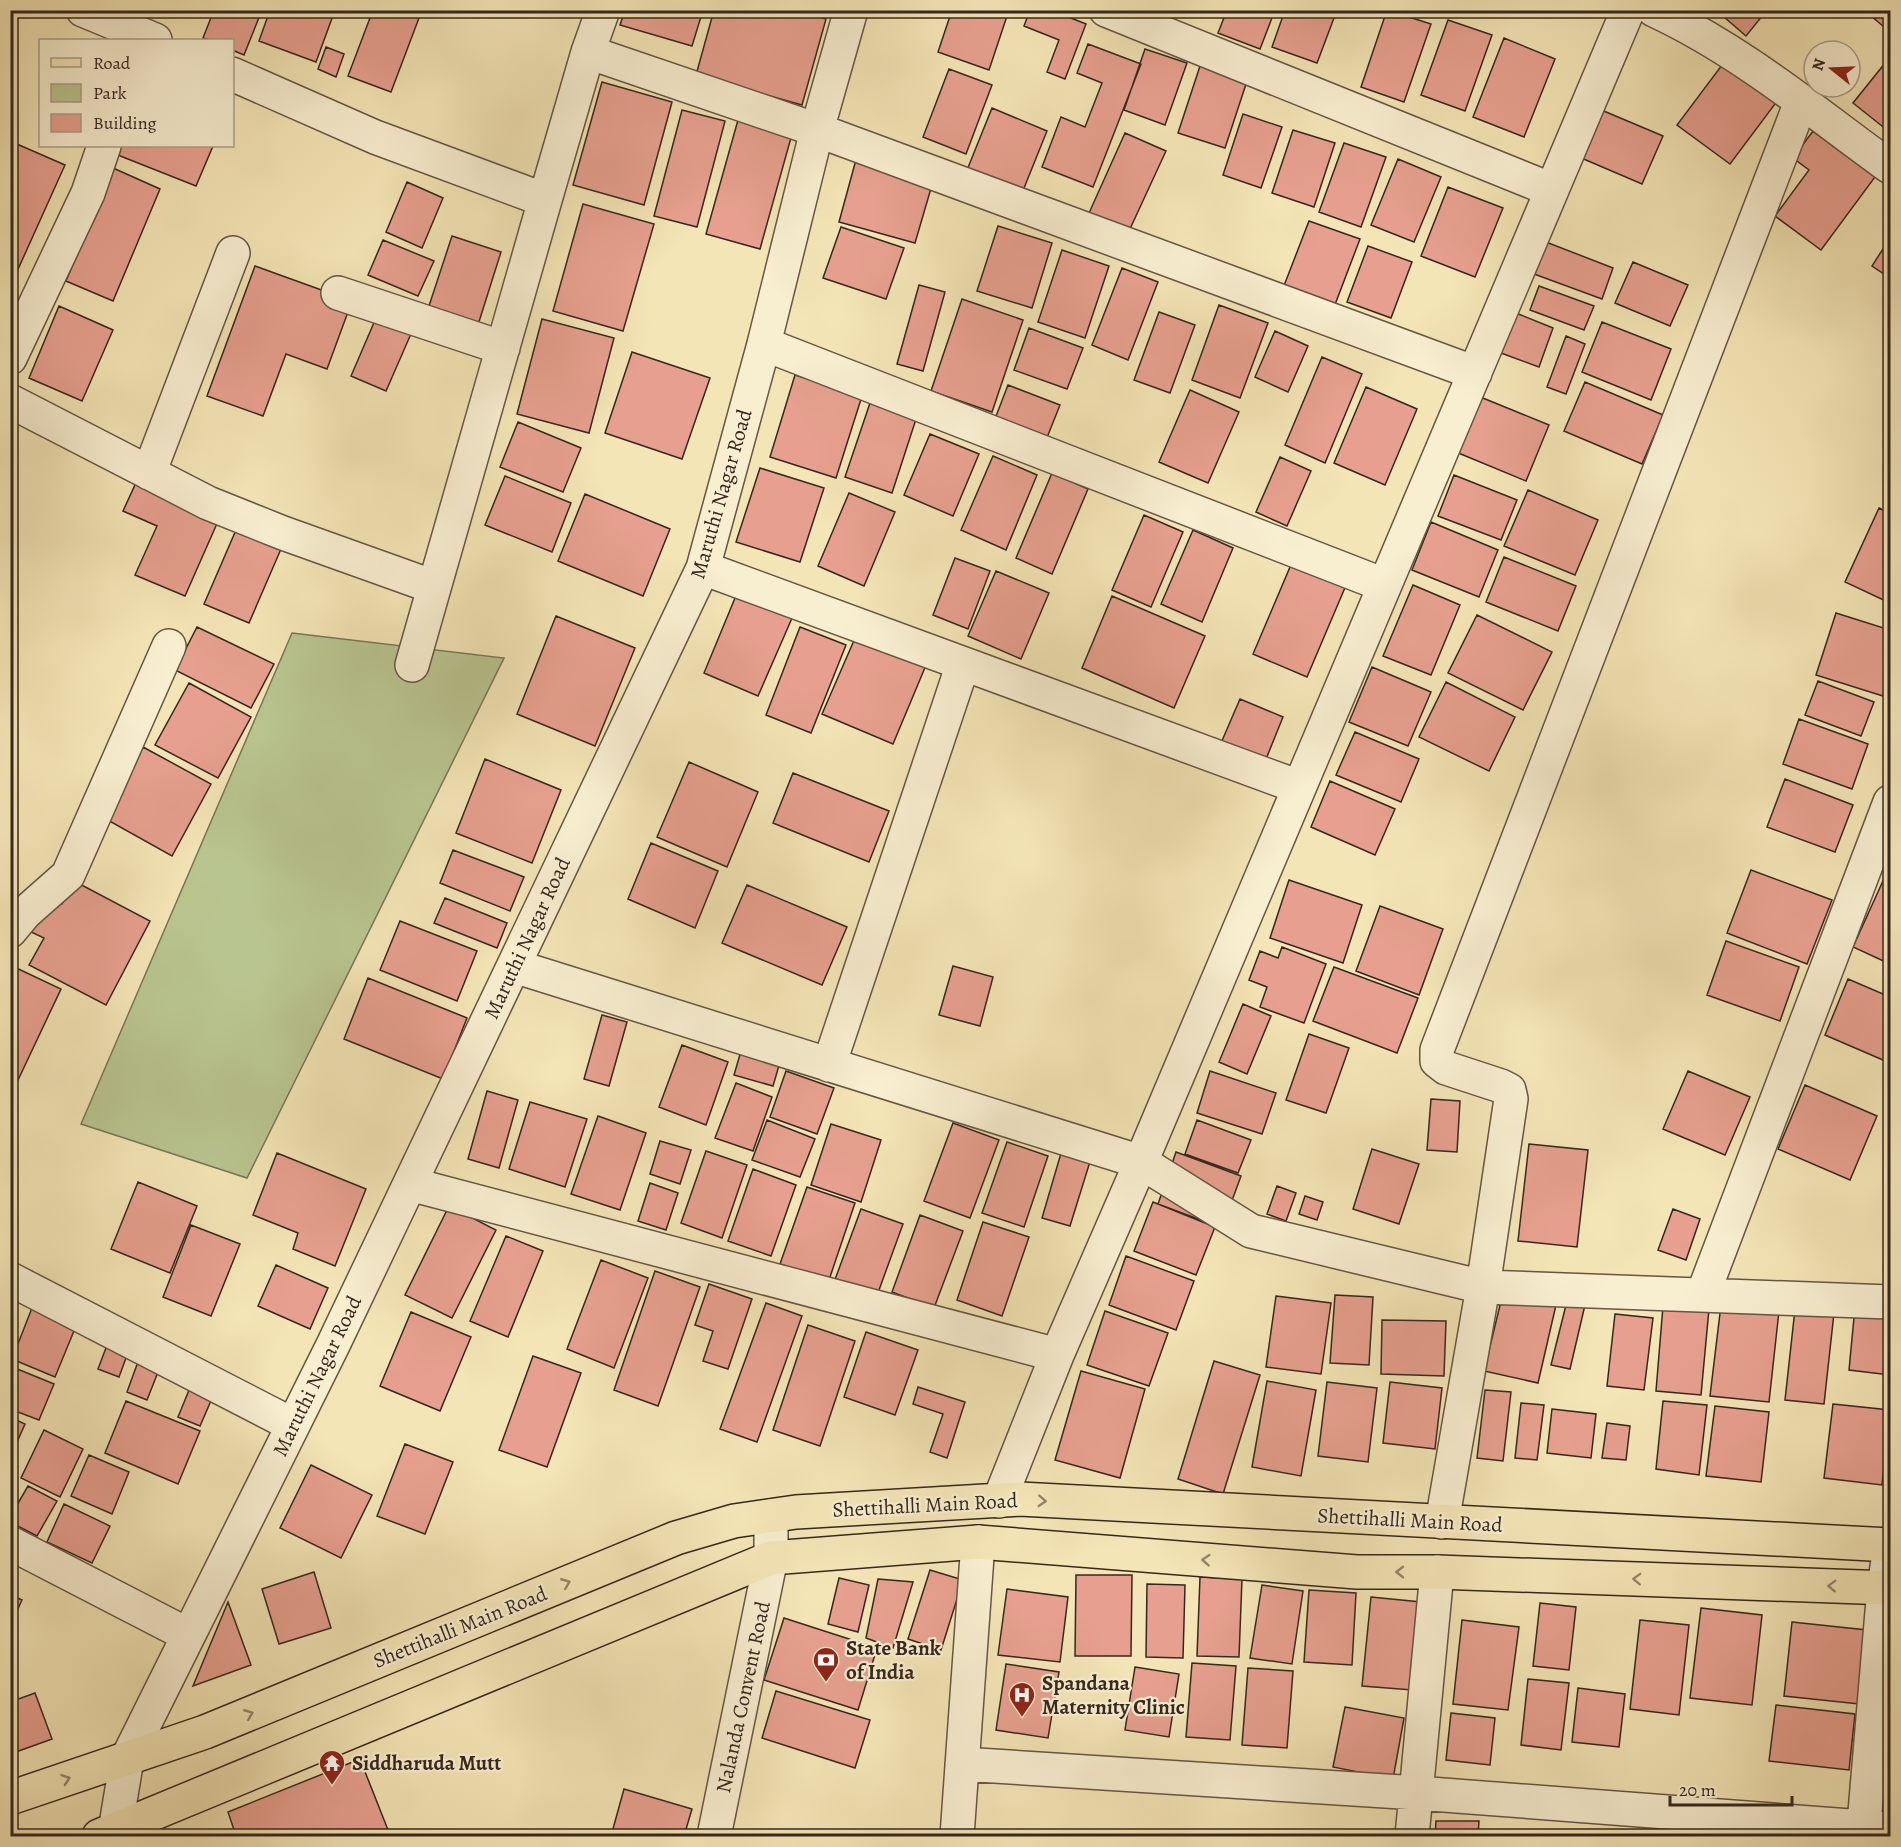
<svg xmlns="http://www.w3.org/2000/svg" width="1901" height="1847" viewBox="0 0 1901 1847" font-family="Alegreya,serif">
  <rect width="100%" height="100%" fill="#f4e5b6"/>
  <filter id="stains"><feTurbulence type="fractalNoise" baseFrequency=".00333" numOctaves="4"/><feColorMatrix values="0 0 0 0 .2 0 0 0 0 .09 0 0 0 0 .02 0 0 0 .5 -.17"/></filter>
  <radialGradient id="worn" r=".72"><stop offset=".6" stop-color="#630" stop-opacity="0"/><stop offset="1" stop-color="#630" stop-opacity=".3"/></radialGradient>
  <path fill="#b9c590" stroke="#777658" stroke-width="1.5" d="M292 633 504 658 247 1178 81 1124Z"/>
  <path fill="#e7a08f" stroke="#35271f" stroke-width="1.5" d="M214 10H262L244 55 232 50V40H210L203 38Z
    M270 10H335L316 62 259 41Z
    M373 10H422L391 92 348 76Z
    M625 10H703L692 46 620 25Z
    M714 10H797L826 19 802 105 696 75Z
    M952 10H1009L989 70 938 52Z
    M1030 10H1051L1086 24 1065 79 1047 72 1059 40 1024 26Z
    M1227 10H1275L1260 49 1218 33Z
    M1285 10H1337L1317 63 1272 47Z
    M1387 10 1431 24 1404 102 1361 87Z
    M1716 10H1767L1746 36Z
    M1864 10H1890V32Z
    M1448 20 1492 35 1465 111 1421 95Z
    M1504 38 1555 59 1524 137 1473 117Z
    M1088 44 1141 64 1093 187 1042 167 1061 117 1085 127 1102 83 1077 73Z
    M326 47 344 54 336 77 318 69Z
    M1145 49 1187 63 1165 125 1124 110Z
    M1890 57V126L1887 130 1853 103Z
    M1725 61 1778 100 1730 164 1677 125Z
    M1200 66 1247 81 1225 148 1178 133Z
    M949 69 992 85 966 154 923 137Z
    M602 82 672 102 644 205 573 185Z
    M992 108 1047 131 1020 198 965 175Z
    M1599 109 1663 136 1642 184 1579 157Z
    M682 110 725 121 697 227 654 216Z
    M1243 114 1282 127 1261 188 1223 175Z
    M738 120 792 134 760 249 706 234Z
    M1293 130 1335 143 1314 207 1272 193Z
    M1813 131 1875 177 1821 250 1775 216 1809 170 1793 158Z
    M1125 133 1166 151 1129 231 1089 213Z
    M10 141 65 165 10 287Z
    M1344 143 1386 157 1361 227 1319 212Z
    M95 146H213L196 186Z
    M857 156 934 178 915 243 839 222Z
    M1398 159 1441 177 1414 242 1371 225Z
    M113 168 160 189 113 301 66 281Z
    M407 182 443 198 422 248 386 232Z
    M1448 187 1503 208 1475 277 1421 256Z
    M583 204 654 224 623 331 553 311Z
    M1309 221 1360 239 1331 315 1280 296Z
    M998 226 1052 243 1032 308 977 291Z
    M841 227 904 248 886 299 823 278Z
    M452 236 501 252 477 328 427 312Z
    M1890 238V278L1872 266Z
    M383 240 434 261 418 296 368 275Z
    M1546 242 1613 268 1602 299 1534 274Z
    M1368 246 1412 262 1391 318 1347 302Z
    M1062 250 1109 266 1085 338 1038 322Z
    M1633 262 1688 285 1670 326 1615 303Z
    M255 266 352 301 327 369 286 354 263 416 207 396Z
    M1122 268 1158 282 1128 360 1092 345Z
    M919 285 945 292 923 371 897 364Z
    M1539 286 1594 306 1584 330 1530 310Z
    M962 299 1023 320 992 412 931 391Z
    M1219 305 1268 323 1240 398 1192 380Z
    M59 306 113 330 82 401 29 378Z
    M379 311 414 327 386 391 351 376Z
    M1159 312 1195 325 1170 393 1134 380Z
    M1516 313 1553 328 1539 367 1501 353Z
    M542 319 614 338 589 433 517 414Z
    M1602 322 1671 349 1651 400 1582 372Z
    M1029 328 1083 348 1067 389 1014 370Z
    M1275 331 1308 346 1288 392 1255 377Z
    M1566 336 1585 344 1566 394 1547 387Z
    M632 352 710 378 682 459 605 433Z
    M1322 357 1362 374 1325 463 1285 445Z
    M795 375 862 396 836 478 770 457Z
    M1585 382 1663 415 1642 464 1564 431Z
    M1008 385 1060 405 1044 445 993 424Z
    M1366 387 1417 409 1385 485 1334 463Z
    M1190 390 1239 412 1208 483 1159 462Z
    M1478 396 1549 425 1526 481 1456 452Z
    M871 400 917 416 892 493 845 477Z
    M518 422 581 448 563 492 500 467Z
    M930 434 979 454 953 516 904 495Z
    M993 456 1037 475 1006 550 961 530Z
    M1280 457 1311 471 1287 526 1256 512Z
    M760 468 824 488 800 562 736 542Z
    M1052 473 1088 489 1052 574 1016 558Z
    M140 474 223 510 185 596 135 575 157 526 123 511Z
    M1454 475 1517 500 1501 540 1438 516Z
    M505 476 571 503 552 552 485 525Z
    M1528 490 1598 520 1575 575 1504 546Z
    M849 493 895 512 864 586 818 566Z
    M585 494 670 529 643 596 558 561Z
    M1879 508 1890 513V603L1845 582Z
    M1144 515 1183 532 1151 607 1112 590Z
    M1431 522 1498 550 1479 597 1412 570Z
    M236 530 281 549 249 623 204 604Z
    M1193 530 1233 548 1202 622 1161 604Z
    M1504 557 1576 586 1558 631 1486 602Z
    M955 558 990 571 968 629 933 615Z
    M1293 560 1347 583 1307 677 1253 654Z
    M996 571 1049 593 1021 659 968 636Z
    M1413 585 1460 605 1431 675 1383 656Z
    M740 586 796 609 758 696 704 673Z
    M1112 596 1205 636 1174 708 1082 668Z
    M1836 613 1890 630V673L1883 696 1816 675Z
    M1477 615 1552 652 1523 710 1448 673Z
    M556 616 635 648 595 746 517 714Z
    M197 627 274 664 251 708 175 670Z
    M800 627 846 645 811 733 766 715Z
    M859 629 929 658 893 744 822 714Z
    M1372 667 1431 692 1408 746 1349 722Z
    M1818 681 1874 702 1861 736 1805 715Z
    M1446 682 1515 717 1489 771 1419 737Z
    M189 683 251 717 218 778 155 745Z
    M1240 699 1283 717 1262 769 1218 750Z
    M1799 719 1868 744 1852 789 1783 764Z
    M1355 732 1419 759 1401 802 1336 775Z
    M143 747 211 784 172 856 104 818Z
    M485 759 561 790 532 863 456 833Z
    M689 762 758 792 727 867 657 837Z
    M793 773 889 811 869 862 773 823Z
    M1785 779 1853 805 1835 852 1767 827Z
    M1330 781 1395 809 1375 855 1311 827Z
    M651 843 718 871 695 928 628 899Z
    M453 850 524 877 510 911 440 883Z
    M1751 870 1832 900 1807 964 1727 933Z
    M1887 872 1890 874V964L1853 947Z
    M1289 880 1362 905 1343 963 1270 938Z
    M74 881 150 921 106 1005 29 965 44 938 29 931 48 896 62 904Z
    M747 885 847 927 822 985 722 943Z
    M445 898 507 923 497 948 434 923Z
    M1380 906 1443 929 1419 995 1356 971Z
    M400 921 477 951 457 1001 380 970Z
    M1726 941 1799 967 1780 1021 1707 995Z
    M1282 947 1326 964 1304 1023 1260 1007 1267 987 1249 980 1260 951 1278 958Z
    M10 965 61 989 10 1097Z
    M953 966 993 977 980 1026 939 1015Z
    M1334 967 1418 998 1397 1053 1313 1021Z
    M368 978 467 1018 443 1079 344 1039Z
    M1848 979 1890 997V1063L1825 1035Z
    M1243 1004 1271 1016 1247 1074 1219 1062Z
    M602 1015 627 1022 609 1086 584 1079Z
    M1309 1034 1349 1048 1326 1113 1286 1100Z
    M682 1045 728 1062 706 1125 659 1107Z
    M741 1051 780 1062 773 1086 734 1075Z
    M786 1071 834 1088 817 1134 770 1117Z
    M1210 1071 1276 1093 1262 1134 1197 1113Z
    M1688 1071 1750 1097 1725 1155 1663 1129Z
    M736 1083 772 1097 753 1151 715 1138Z
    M1805 1085 1877 1116 1850 1180 1778 1149Z
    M487 1091 518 1100 499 1168 468 1159Z
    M1431 1099 1460 1101 1457 1152 1427 1150Z
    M530 1102 587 1119 565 1187 509 1169Z
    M598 1116 646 1133 620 1210 571 1194Z
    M767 1120 815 1139 800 1177 752 1160Z
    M1197 1120 1251 1140 1238 1173 1185 1154Z
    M953 1123 999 1140 970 1218 924 1201Z
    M831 1124 881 1140 861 1202 811 1185Z
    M660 1141 691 1150 680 1184 650 1174Z
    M1007 1142 1048 1156 1024 1227 982 1213Z
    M1064 1143 1093 1152 1070 1226 1042 1218Z
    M1529 1144 1588 1150 1577 1247 1518 1241Z
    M1372 1149 1419 1164 1399 1224 1353 1209Z
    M706 1151 747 1165 722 1238 681 1223Z
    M1176 1152 1241 1176 1222 1228 1158 1204Z
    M277 1153 366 1189 335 1266 293 1249 298 1233 253 1215Z
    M753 1169 796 1185 771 1256 728 1241Z
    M138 1182 197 1206 170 1273 111 1249Z
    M650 1183 678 1193 666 1230 638 1221Z
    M1277 1186 1296 1193 1286 1221 1267 1214Z
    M807 1187 855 1203 829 1280 780 1264Z
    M1305 1196 1323 1202 1317 1220 1299 1214Z
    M1153 1202 1215 1227 1196 1275 1134 1251Z
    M449 1206 496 1230 452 1318 405 1295Z
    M861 1209 903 1224 875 1301 833 1285Z
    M1673 1209 1700 1219 1686 1260 1658 1250Z
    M920 1215 963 1231 934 1308 892 1292Z
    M983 1222 1029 1237 1002 1316 957 1300Z
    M191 1225 240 1244 211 1316 163 1297Z
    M506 1236 543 1251 508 1337 470 1321Z
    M1126 1256 1194 1281 1176 1330 1109 1305Z
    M601 1260 648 1278 614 1368 567 1349Z
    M276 1265 328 1288 310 1329 258 1306Z
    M655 1271 700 1287 658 1406 614 1390Z
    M709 1284 752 1299 728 1369 703 1361 713 1331 695 1325Z
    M1503 1293 1556 1305 1538 1383 1484 1371Z
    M1335 1295 1373 1297 1369 1365 1330 1363Z
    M1276 1296 1331 1303 1321 1374 1266 1367Z
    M1796 1300 1835 1304 1824 1404 1785 1400Z
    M1567 1301 1585 1305 1570 1369 1551 1365Z
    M766 1303 802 1316 757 1442 720 1429Z
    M1721 1305 1779 1311 1769 1402 1710 1396Z
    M1663 1306 1709 1309 1701 1395 1656 1391Z
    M1855 1307 1890 1311V1375L1849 1370Z
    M32 1308 76 1326 55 1377 12 1359Z
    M1105 1311 1168 1333 1149 1386 1087 1365Z
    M411 1312 471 1337 440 1411 380 1386Z
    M1615 1314 1653 1318 1644 1390 1607 1386Z
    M1382 1320 1446 1321 1444 1376 1381 1374Z
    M808 1325 855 1341 820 1446 773 1430Z
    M866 1332 918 1350 895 1415 844 1397Z
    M109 1340 130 1347 119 1377 98 1369Z
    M533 1356 581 1373 547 1467 499 1450Z
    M139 1359 160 1367 147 1400 127 1392Z
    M1214 1361 1260 1375 1223 1494 1178 1479Z
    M10 1366 54 1384 39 1420 10 1409Z
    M1081 1371 1145 1389 1120 1478 1055 1460Z
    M194 1378 217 1387 200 1426 178 1417Z
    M1267 1381 1316 1390 1301 1476 1252 1467Z
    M1327 1382 1377 1388 1368 1462 1318 1456Z
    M1390 1382 1442 1388 1435 1449 1383 1443Z
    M918 1387 965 1402 947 1458 930 1452 943 1414 913 1404Z
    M1485 1390 1511 1392 1503 1461 1477 1458Z
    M126 1401 200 1431 178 1484 105 1453Z
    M1663 1401 1707 1405 1699 1475 1656 1469Z
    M1521 1403 1544 1405 1537 1460 1515 1458Z
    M1833 1404 1890 1410 1882 1485 1824 1478Z
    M1715 1406 1769 1412 1761 1482 1706 1476Z
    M1552 1409 1596 1414 1591 1458 1547 1453Z
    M10 1417 25 1424 10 1458Z
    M1607 1423 1630 1426 1626 1460 1602 1458Z
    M44 1430 83 1449 60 1497 21 1478Z
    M405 1444 453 1462 425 1534 377 1516Z
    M89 1455 129 1472 112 1514 71 1496Z
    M311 1465 372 1495 341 1558 280 1528Z
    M28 1486 57 1501 37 1536 10 1522V1517Z
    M64 1504 110 1526 92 1563 47 1542Z
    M930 1570 963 1580 941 1650 908 1639Z
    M314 1572 331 1628 279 1644 262 1589Z
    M1076 1575H1132L1131 1656H1075Z
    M1200 1577 1242 1579 1239 1657 1197 1656Z
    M839 1578 869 1585 858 1632 828 1624Z
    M878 1579 913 1582 893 1648 866 1638Z
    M1147 1584 1185 1585 1183 1658 1146 1657Z
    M1262 1585 1303 1591 1292 1664 1250 1658Z
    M1007 1589 1068 1597 1060 1662 998 1655Z
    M1309 1590 1356 1593 1352 1665 1304 1662Z
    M10 1595 22 1600 10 1626Z
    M1371 1597 1421 1602 1412 1690 1362 1686Z
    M228 1602 251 1665 193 1686Z
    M1540 1603 1576 1607 1569 1670 1533 1666Z
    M1701 1608 1762 1615 1752 1705 1690 1698Z
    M784 1618 877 1648 858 1710 764 1680Z
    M1462 1620 1519 1627 1508 1710 1453 1704Z
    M1640 1620 1689 1625 1679 1715 1630 1709Z
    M1792 1622 1867 1630 1859 1704 1784 1696Z
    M1192 1663 1236 1666 1230 1740 1186 1737Z
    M1006 1664 1059 1672 1048 1738 996 1730Z
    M1135 1667 1179 1674 1169 1737 1125 1730Z
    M1248 1668 1293 1671 1287 1748 1242 1745Z
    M1528 1679 1569 1683 1561 1750 1521 1745Z
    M1578 1688 1625 1694 1619 1747 1572 1742Z
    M776 1691 870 1720 855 1768 762 1738Z
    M35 1693 52 1739 13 1753 10 1747V1702Z
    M1776 1705 1855 1714 1849 1770 1769 1761Z
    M1345 1707 1404 1718 1393 1779 1333 1767Z
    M1451 1713 1495 1718 1490 1765 1446 1760Z
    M360 1759 390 1835 236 1836 228 1812Z
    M624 1789 692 1809 684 1836H611Z
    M1436 1821H1479L1478 1836H1435Z
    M1719 1823 1749 1830 1748 1836H1716Z
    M1499 1831 1537 1833V1836H1498Z"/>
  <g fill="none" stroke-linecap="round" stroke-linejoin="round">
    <g stroke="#655645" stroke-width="36">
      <path id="minor" d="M83 10 155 40
        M1106 10 1552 190
        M1654 10C1740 50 1814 112 1890 167
        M588 52 817 130 1475 373
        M232 74 375 137 545 200
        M338 293 503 348
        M764 344 1384 585
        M10 358 88 193 104 146
        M10 401 208 503 283 533 434 587
        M149 473 233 253
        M703 568 1299 787
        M412 665 545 200 588 52 603 10
        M10 931 25 913 68 875 169 646
        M514 966 1141 1162 1251 1231 1483 1287 1890 1302
        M829 1065 963 664
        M410 1184 1057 1355
        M10 1279 293 1425
        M1703 1294 1890 802
        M999 1501 1057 1355 1141 1162 1628 10
        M1442 1522 1483 1287 1511 1099 1509 1090 1501 1086 1446 1068 1437 1061V1050L1801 102
        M10 1543 188 1635
        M962 1764 1417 1793 1890 1829
        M115 1831 127 1759 333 1345 703 568 764 344 817 130 851 10
        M714 1836 771 1558V1516
        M957 1836 978 1542
        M1412 1836 1437 1572
        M1863 1836 1884 1588 1890 1546"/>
    </g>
    <g stroke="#35271f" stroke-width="36">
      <path id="major" d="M10 1798 205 1732 676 1538 734 1521 796 1512 1020 1499 1890 1545
        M99 1836 771 1558 978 1542 1357 1572H1437L1890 1588"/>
    </g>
    <use href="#minor" stroke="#f8eed0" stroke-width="33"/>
    <use href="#major" stroke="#f4e5b6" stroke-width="33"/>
  </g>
  <defs><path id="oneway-chevron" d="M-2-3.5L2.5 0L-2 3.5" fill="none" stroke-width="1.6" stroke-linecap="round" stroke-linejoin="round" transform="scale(1.5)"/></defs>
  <g stroke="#94866a">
    <use href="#oneway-chevron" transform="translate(1042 1501) rotate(3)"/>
    <use href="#oneway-chevron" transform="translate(1206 1560) rotate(-176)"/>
    <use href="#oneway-chevron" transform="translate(1400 1572) rotate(-180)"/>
    <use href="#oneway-chevron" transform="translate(1637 1579) rotate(-178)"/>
    <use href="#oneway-chevron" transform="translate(566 1583) rotate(-22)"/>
    <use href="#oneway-chevron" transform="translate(1832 1586) rotate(-178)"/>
    <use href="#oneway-chevron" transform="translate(249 1714) rotate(-22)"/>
    <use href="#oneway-chevron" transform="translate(66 1779) rotate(-19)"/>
  </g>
  <defs>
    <g id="bank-pin" transform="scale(1.35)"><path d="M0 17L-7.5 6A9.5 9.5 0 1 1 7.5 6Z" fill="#8f2418" stroke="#f8eed0"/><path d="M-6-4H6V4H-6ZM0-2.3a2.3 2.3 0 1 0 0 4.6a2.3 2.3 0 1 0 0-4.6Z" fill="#fff"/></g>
    <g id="hospital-pin" transform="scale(1.35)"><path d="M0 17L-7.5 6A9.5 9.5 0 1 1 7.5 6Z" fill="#8f2418" stroke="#f8eed0"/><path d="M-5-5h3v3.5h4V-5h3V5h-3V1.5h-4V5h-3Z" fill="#fff"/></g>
    <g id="temple-pin" transform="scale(1.35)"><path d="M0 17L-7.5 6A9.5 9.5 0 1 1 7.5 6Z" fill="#8f2418" stroke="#f8eed0"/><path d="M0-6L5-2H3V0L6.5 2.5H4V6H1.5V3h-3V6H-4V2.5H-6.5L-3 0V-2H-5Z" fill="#fff"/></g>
  </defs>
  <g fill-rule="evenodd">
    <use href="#bank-pin" x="826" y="1660"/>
    <use href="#hospital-pin" x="1022" y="1695"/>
    <use href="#temple-pin" x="332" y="1763"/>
  </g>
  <g text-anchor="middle" stroke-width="4.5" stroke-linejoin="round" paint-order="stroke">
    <g font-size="21" fill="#35271f" stroke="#f8eed0">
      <text transform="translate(721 494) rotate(-74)" y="7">Maruthi Nagar Road</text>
      <text transform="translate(527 938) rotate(-65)" y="7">Maruthi Nagar Road</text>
      <text transform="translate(317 1376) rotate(-64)" y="7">Maruthi Nagar Road</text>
      <text transform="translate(925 1505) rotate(-3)" y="7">Shettihalli Main Road</text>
      <text transform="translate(1410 1520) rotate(3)" y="7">Shettihalli Main Road</text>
      <text transform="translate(460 1627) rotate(-22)" y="7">Shettihalli Main Road</text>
      <text transform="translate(743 1697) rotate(-78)" y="7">Nalanda Convent Road</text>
    </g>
    <g font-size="21" font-weight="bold" fill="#35271f" stroke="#f8eed0" text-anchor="start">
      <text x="846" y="1655">State Bank<tspan x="846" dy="24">of India</tspan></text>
      <text x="1042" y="1690">Spandana<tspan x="1042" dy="24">Maternity Clinic</tspan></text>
      <text x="352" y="1770">Siddharuda Mutt</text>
    </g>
  </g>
  <rect width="1901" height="1847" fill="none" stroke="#f4e5b6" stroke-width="36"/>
  <rect x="12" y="12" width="1877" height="1823" fill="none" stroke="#35271f" stroke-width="3"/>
  <rect x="18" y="18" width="1865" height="1811" fill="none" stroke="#35271f" stroke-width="1.5"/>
  <rect x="39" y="39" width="195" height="108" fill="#f8eed0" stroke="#aa9e89" stroke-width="1.5"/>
  <rect x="51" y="58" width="30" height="9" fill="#f4e5b6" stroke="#aa9e89" stroke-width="1.5"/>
  <text x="93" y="69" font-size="18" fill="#35271f">Road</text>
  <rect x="51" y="84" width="30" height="18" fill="#b9c590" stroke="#aa9e89" stroke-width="1.5"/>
  <text x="93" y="99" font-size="18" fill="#35271f">Park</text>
  <rect x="51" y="114" width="30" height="18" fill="#e7a08f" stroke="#aa9e89" stroke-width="1.5"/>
  <text x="93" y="129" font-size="18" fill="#35271f">Building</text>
  <g transform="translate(1832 69) rotate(288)"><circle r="28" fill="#f8eed0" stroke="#aa9e89" stroke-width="1.5"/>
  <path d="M0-4.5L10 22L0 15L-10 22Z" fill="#8f2418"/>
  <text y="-9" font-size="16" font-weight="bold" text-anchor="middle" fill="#35271f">N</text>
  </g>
  <path d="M1670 1796v9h122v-9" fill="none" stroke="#35271f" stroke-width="3"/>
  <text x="1679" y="1796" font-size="18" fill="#35271f" stroke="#f8eed0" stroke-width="4.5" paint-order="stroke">20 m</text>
  <rect width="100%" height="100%" filter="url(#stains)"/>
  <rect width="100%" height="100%" fill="url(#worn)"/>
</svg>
